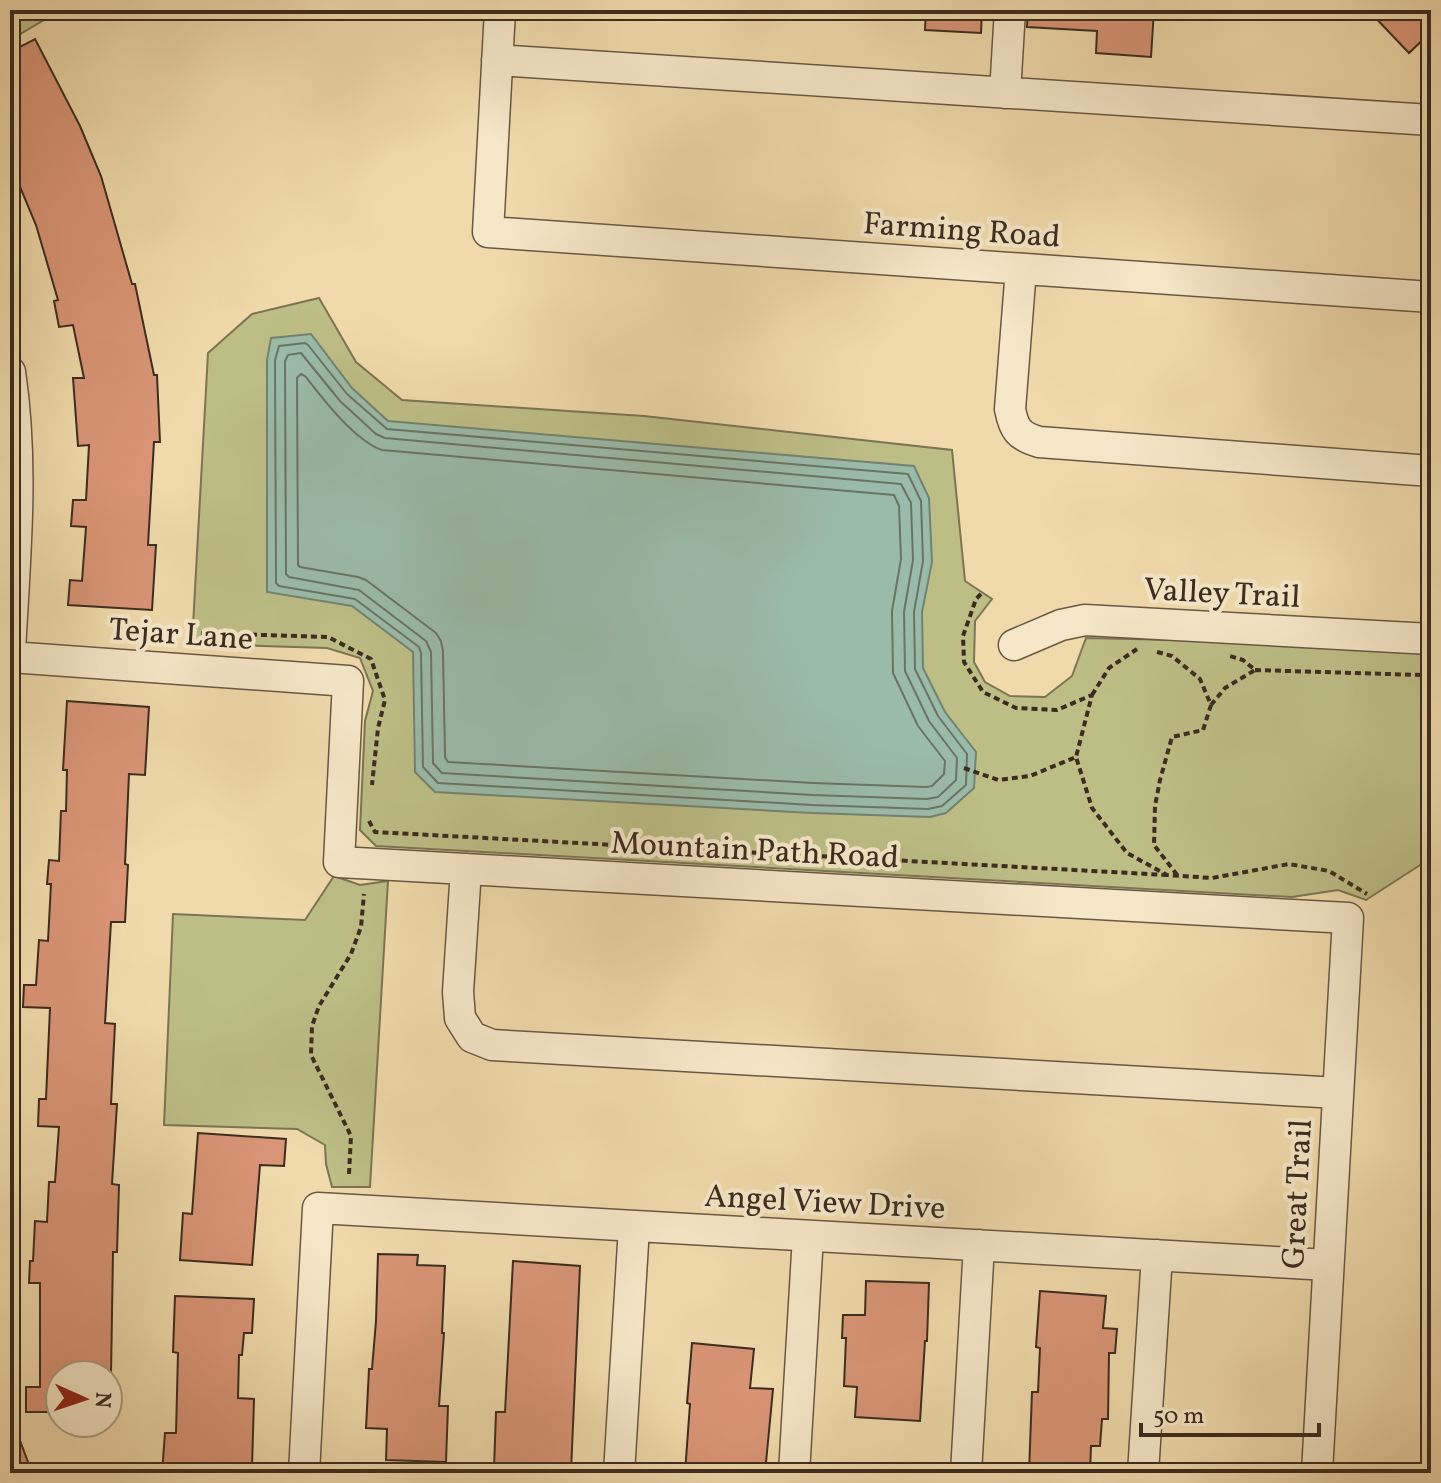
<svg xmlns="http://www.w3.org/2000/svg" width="1441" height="1483" viewBox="0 0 1441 1483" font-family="Vollkorn,serif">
  <rect width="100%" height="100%" fill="#f0daab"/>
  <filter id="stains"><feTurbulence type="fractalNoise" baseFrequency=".0025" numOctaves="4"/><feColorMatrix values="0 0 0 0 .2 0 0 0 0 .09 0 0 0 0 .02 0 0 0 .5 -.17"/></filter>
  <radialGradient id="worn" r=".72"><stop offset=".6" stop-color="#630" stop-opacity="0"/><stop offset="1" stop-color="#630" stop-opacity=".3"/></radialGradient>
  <path fill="#bdbe86" stroke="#7c7553" stroke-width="2" d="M10 10H61L10 40Z
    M319 298 356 362 402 400 644 416 952 450 965 581 992 599 975 621 974 662 985 682 1010 696 1045 697 1072 676 1086 638 1260 642 1431 652V858L1366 900 1338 890 1292 897 376 846 360 830 365 721 373 691 360 658 327 648 192 644 208 353 252 314Z
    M334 876 360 885 388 881 370 1187H332L326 1164 325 1145 297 1129 164 1125 173 914 305 920Z"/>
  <path fill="#9abba9" stroke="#748272" stroke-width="2" d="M311 334 352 388 388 421 914 466 929 498 932 562 922 612 923 668 945 712 976 752 974 788 946 813 930 817 812 813 435 792 415 772 413 652 352 606 267 592V360L271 338Z"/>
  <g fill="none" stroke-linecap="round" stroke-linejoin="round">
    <path stroke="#6b7464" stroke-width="2" d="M305 343 308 345 347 394 387 429 908 474 921 501 923 561 914 612 915 669 938 716 967 754 966 785 942 806 928 809 812 805 438 783 423 767 421 653 419 647 355 599 279 586 276 583 275 360 279 346Z
      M301 353 340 401 376 434 385 438 901 484 911 503 913 560 904 612 905 671 929 721 957 758 956 780 938 797 927 799 813 795 442 773 433 763 431 652 426 641 359 590 289 577 286 574 285 361 288 355Z
      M301 374 305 376C322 398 355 441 382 450L894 495 899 506 901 559 892 611 893 673 918 726 945 761 944 774 932 786 926 787 813 783 448 762 445 757 443 651 441 641 436 633 366 580 358 577 300 567 298 565 297 378Z"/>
  </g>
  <path fill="#d99576" stroke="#3c2c20" stroke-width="2" d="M926 10H982L981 33 925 30Z
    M1028 10H1154L1151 57 1096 53 1097 31 1027 27Z
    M1368 10H1431V32L1409 53Z
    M35 39 80 126 101 176 132 284H135L154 375H157L160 442H154L148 545H156L152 610 68 605 70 580 82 581 86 527 71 526 73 500H86L89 445 78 446 73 378H84L73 325 59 327 54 301 58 300 36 225 10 163V52Z
    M67 701 149 707 145 775 129 774 125 864 128 865 125 922H111L105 1023 115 1024 111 1104H117L112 1184 119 1185 117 1252H113L111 1375H60V1412H26V1387H40V1283H29L30 1261H33L35 1221 47 1222 49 1182H55L59 1127 38 1126 39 1099H46L50 1008 23 1007 24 985H36L39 940 48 941 51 884H47L49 860 59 861 61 811H66L67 770H63Z
    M198 1133 286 1139 284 1166 260 1165 252 1265 180 1260 183 1213 192 1214Z
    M378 1254 418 1255 417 1265 445 1266 442 1333H444L439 1406H448L446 1462 386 1460 387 1429 366 1428 369 1369H372L376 1321Z
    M513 1261 580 1266 571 1471 494 1469 496 1412H505Z
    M866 1281 929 1283 927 1341H925L920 1421 855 1417 857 1387 844 1386 846 1338H842L843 1315H865Z
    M1040 1291 1106 1296 1103 1328 1117 1329 1115 1353H1109L1108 1419H1102L1100 1446H1091L1090 1473H1029L1032 1392H1038L1040 1348 1036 1347Z
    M175 1296 254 1299 252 1333H244L242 1355H239L238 1398 254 1399 252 1467 232 1466 231 1473H162L165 1433H176L178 1353 173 1352Z
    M692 1343 754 1349 750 1388 773 1389 765 1473H685L690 1404 687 1403Z
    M10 1419H12L32 1473H10Z"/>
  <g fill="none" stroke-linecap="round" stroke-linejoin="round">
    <g stroke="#695843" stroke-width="33">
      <path id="minor" d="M500 10 488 232 1431 297
        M497 60 1431 120
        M1005 93 1010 10
        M1021 269 1010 409C1014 430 1019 436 1039 442L1431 471
        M10 372C24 465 15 557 10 651
        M1014 645 1061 625 1085 620 1431 639
        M10 657 348 681 339 862 1348 918 1317 1473
        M466 869 458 992 460 1018 472 1037 492 1045 1338 1093
        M304 1473 318 1208 1328 1265
        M619 1473 634 1227
        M794 1473 808 1236
        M966 1473 979 1245
        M1143 1473 1157 1255"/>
    </g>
    <path stroke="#3c2c20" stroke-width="4" stroke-dasharray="6 4" stroke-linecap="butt" d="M981 594 976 599 963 636 964 662 983 692 1016 708 1057 710 1092 695 1076 757
      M201 633 328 637 371 659 385 700 378 728 372 785
      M1157 652 1172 656 1200 679 1211 705 1203 730 1172 737 1160 780 1155 806 1154 845 1178 876
      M1255 670 1421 675 1431 681
      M1092 695 1109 668 1137 649
      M1211 705 1225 688 1255 670 1243 660 1230 656
      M964 768 998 780 1030 776 1076 757 1092 808 1127 853 1167 875 1212 878 1289 864 1329 871 1367 894
      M369 821 375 832 1167 875
      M349 1174 351 1136 311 1055 312 1026 319 1006 351 954 361 927 364 894"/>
    <use href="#minor" stroke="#f5e7c8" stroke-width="30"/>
  </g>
  <g text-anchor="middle" stroke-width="8" stroke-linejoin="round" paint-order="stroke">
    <g font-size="32" fill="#3c2c20" stroke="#f5e7c8">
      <text transform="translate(962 229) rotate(4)" y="11">Farming Road</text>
      <text transform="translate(1222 592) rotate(3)" y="11">Valley Trail</text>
      <text transform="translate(181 633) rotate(4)" y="11">Tejar Lane</text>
      <text transform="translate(755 849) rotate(3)" y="11">Mountain Path Road</text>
      <text transform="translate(1296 1194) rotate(-87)" y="11">Great Trail</text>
      <text transform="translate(825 1201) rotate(3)" y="11">Angel View Drive</text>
    </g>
  </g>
  <rect width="1441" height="1483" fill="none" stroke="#f0daab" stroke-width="40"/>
  <rect x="12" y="12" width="1417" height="1459" fill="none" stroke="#3c2c20" stroke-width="4"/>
  <rect x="20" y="20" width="1401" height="1443" fill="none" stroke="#3c2c20" stroke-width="2"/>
  <g transform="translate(84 1399) rotate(93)"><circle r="38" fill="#f5e7c8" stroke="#ab9c85" stroke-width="2"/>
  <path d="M0-6L14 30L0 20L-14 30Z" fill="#8f2418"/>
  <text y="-12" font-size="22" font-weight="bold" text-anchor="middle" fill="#3c2c20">N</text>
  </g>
  <path d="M1141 1423v12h178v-12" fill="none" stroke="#3c2c20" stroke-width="4"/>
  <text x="1153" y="1423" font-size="24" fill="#3c2c20" stroke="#f5e7c8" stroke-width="6" paint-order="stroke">50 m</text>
  <rect width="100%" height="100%" filter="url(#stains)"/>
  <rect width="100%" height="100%" fill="url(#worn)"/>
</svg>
